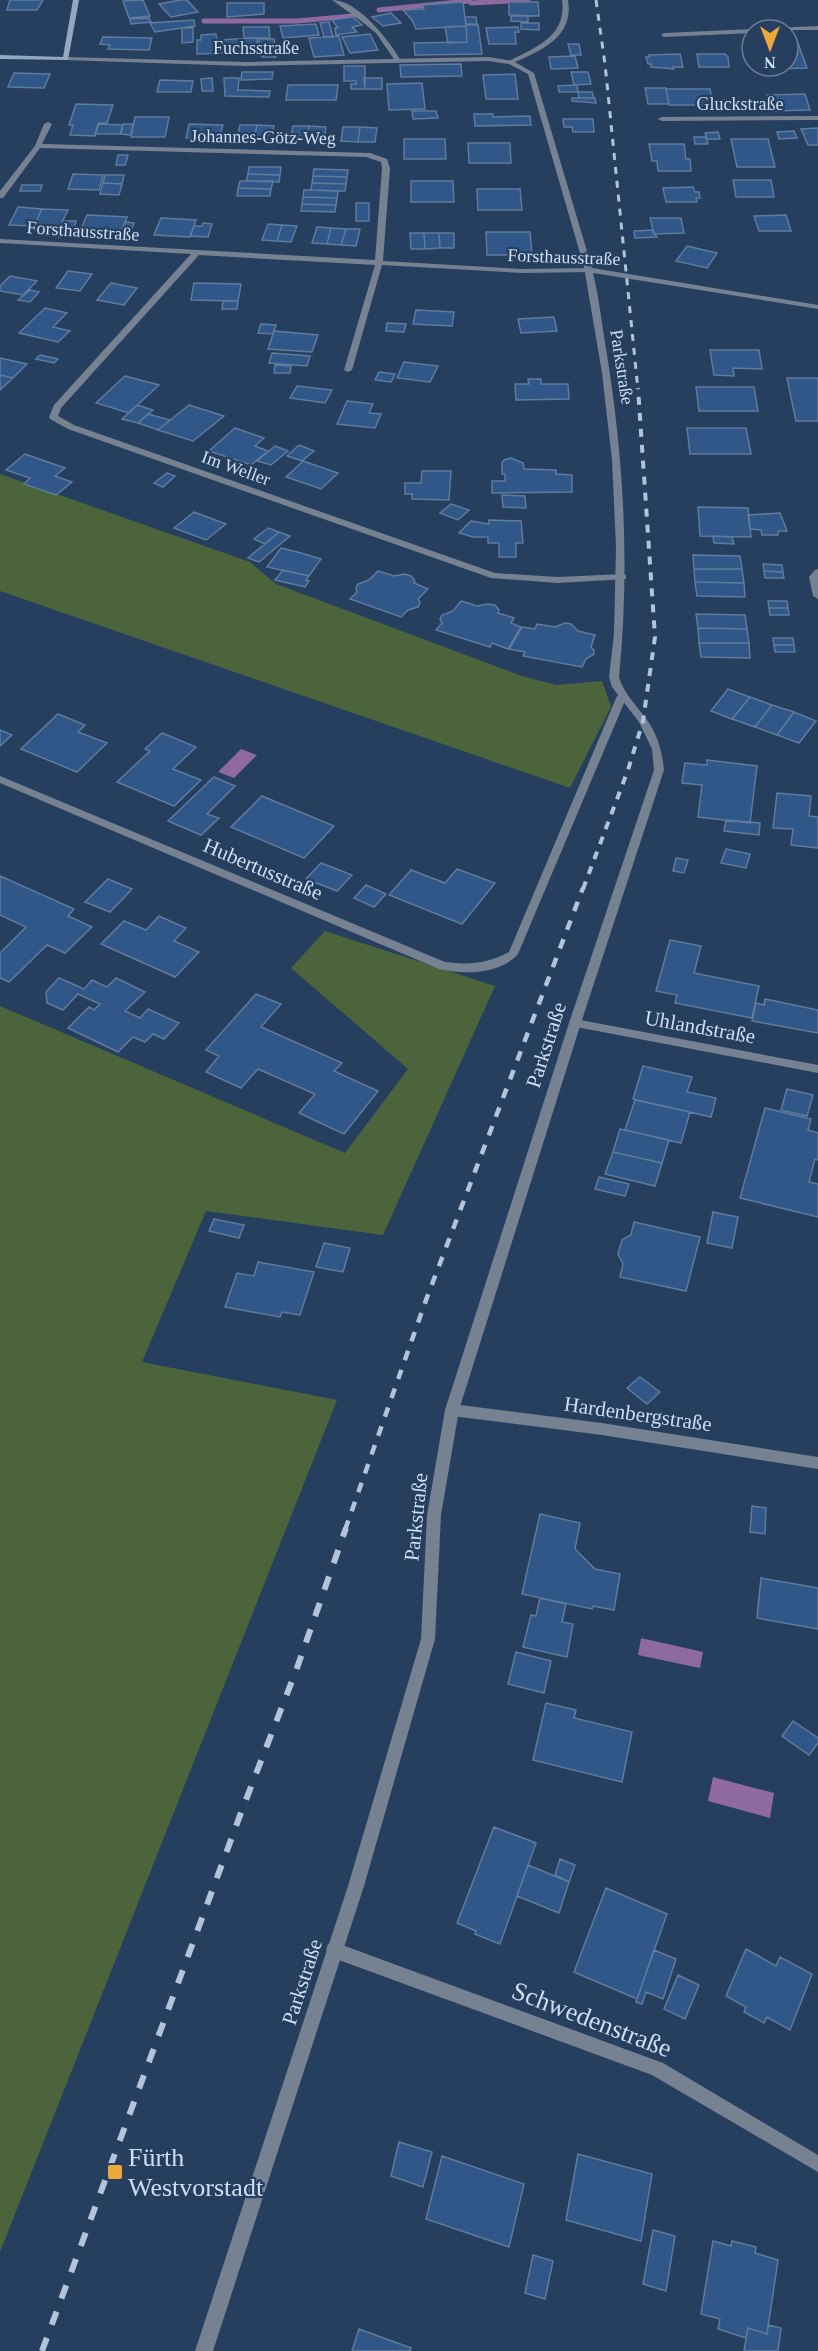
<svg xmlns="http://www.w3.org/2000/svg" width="818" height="2351" viewBox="0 0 818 2351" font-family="Georgia,serif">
  <rect width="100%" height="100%" fill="#263f5f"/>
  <path fill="#4b643c" d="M0 474 250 562 276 584 522 676 556 685 602 681 611 707 570 788 0 591Z
    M325 931 495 986 383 1235 206 1211 142 1362 337 1400 0 2252V1006L345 1153 408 1069 291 968Z"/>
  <path fill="#8f6aa0" d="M241 749 257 755 234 778 218 772Z
    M641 1638 703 1652 700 1668 638 1655Z
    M713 1777 774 1793 770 1818 708 1801Z"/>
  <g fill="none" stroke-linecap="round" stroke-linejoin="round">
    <path stroke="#8f6aa0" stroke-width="5" d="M379 10 469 1 471 3 528 0
      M204 21H297L353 16"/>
  </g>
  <path fill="#305787" stroke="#5f7b9d" stroke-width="1.5" d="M10 0H43L37 10H7Z
    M143 0 150 16 129 18 123 1Z
    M180 0H187L198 12 171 17 159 4Z
    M463 2 466 26 416 29 412 20 403 10 424 9 423 5Z
    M509 2H538L539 16 509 15Z
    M227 3H264V14L227 17Z
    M391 13 401 23 383 26 372 17Z
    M511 16H528V22L511 21Z
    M353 17 362 25 352 27 357 32 336 35 335 28H338L332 20Z
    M465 17H476L477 24H466Z
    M149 18 151 22 131 24 130 19Z
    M194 20 195 26 155 32 150 23Z
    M329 22 333 37H324L320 23Z
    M521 23H539V30L521 29Z
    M316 24 319 35 283 38 280 26Z
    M466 25H478L482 54 415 55 414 43 467 42Z
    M466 26 467 42 448 43 445 27Z
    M243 27H269L270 38H244Z
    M518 27 519 32H515L516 44H489L486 28Z
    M182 28H193V42L182 43Z
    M216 34 217 40 257 38 258 52 197 54V40H201V35Z
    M370 34 378 50 350 53 342 37Z
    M339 36 344 55 314 57 309 38Z
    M103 37 152 38 149 50 108 49 110 45 100 44Z
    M788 38H796L807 68 768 69 767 66H788Z
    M259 39H274L275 45 259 46Z
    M568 44H579L581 55H571Z
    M275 49 276 57H262L261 50Z
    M680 54 683 67H673L674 69 651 67V64H648L646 57H649V55Z
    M697 54H725L728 57 729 67H699Z
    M575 56 578 68 551 69 549 57Z
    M461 64 462 76 401 77 400 65Z
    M344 66H365V89H351V84H356V81H344Z
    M242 72H273L272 79 241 80Z
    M571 72H588L591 84 574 85Z
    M14 73 50 74 44 88 8 87Z
    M515 74 518 99H486L483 75Z
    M212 78 213 91H202L201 79Z
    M224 78H239L238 90 270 91 269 97 225 96Z
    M364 78H382V89H365Z
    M160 80 193 81 191 92H157Z
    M422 83 425 109 389 110 387 84Z
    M288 85H338L336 100H286Z
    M577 85 578 92H559L558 86Z
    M645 88H666L669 104H648Z
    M666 89H710L713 105H669Z
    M578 92H592L594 98H579Z
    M805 94 810 110 771 111 767 95Z
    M572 98H595L596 103 572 101Z
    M713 100H730L731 108H714Z
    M730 100H746L748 108H731Z
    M76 104 113 105 107 123H99L95 136 70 135 73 125H69Z
    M412 111H436L438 118 413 119Z
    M474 114H493V117L530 116 531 125 475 126Z
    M135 117H169L165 137H131Z
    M563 119H593L594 132H573L572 127H564Z
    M98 124 123 125 120 134H95Z
    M123 124H133L131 135 121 134Z
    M189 124 223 125 219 139 186 138Z
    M240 125H257L254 139H237Z
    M257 125 274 126 271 140 254 139Z
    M293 126H309L307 140H290Z
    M309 126 326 127 324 141 307 140Z
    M343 127H360L358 142 341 141Z
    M360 127 377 128 375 142H358Z
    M818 128V145H808L801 129Z
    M794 131 797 138 779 139 777 132Z
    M718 132 720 139H707L705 133Z
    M694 137H706L708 144H695Z
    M404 139H445L446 159H404Z
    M731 139H768L775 167H737Z
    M468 143H510L511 163H469Z
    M649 144H684L686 159H690L691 171H658L657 161H652Z
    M118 155H128L125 165H116Z
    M249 167H281L280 175 248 174Z
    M314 169 348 170 347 177 313 176Z
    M73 174 103 175 99 190 68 189Z
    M248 174 280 175 279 182 246 181Z
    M105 175H124L122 184 103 183Z
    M313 176 347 177 346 184 312 183Z
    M733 180H771L774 197H736Z
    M240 181H273L271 189 238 188Z
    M411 181H453L454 202H411Z
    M103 183 122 184 119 195 100 194Z
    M312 183 346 184 345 191 311 190Z
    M22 185H42L40 191H20Z
    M693 187 695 192H699L700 198H696L697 202H666L663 188Z
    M238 188 271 189 270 196H237Z
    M477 189H520L522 210H478Z
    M304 190H311L338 191 337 198 303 197Z
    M303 197 337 198 336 205 302 204Z
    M356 203H369V221H356Z
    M302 204 336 205 335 212 301 211Z
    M18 207 42 209 34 226 9 225Z
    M42 209 68 210 59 228 34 226Z
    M87 215 127 217 122 231 81 229Z
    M786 215 791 231H759L754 216Z
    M161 218 196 220 190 237 154 235Z
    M650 218H681L684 233 654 234Z
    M64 221H76L74 228H62Z
    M125 222 134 223 130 233H121Z
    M203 223 212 224 208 237 190 236 194 226H202Z
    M268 224 282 225 277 241 262 240Z
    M282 225 297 226 291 242 277 241Z
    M317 227 331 228 327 244 312 243Z
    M62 228H74L71 237H59Z
    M331 228 346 229 341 245 327 244Z
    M346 229H360L356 246 341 245Z
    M652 230 657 237 635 238 634 231Z
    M486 232H530L532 255H487Z
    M410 233H424L425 249H411Z
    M424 233H439L440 248 425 249Z
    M439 233H454V248H440Z
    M687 246 717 253 707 268 676 261Z
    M68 271 92 274 80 291 56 288Z
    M10 276 37 281 23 295 0 291V286Z
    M111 283 137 288 124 305 97 300Z
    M194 283 241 284 238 301 191 300Z
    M30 290 39 292 30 302 18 300Z
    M223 301H238L237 309H222Z
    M45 308 67 313 53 327 70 331 58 342 19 333Z
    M416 310 454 312 452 326 413 324Z
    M554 317 557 331 521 333 518 319Z
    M387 323 406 324 404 332 386 331Z
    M261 324 276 325 273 334 258 333Z
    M274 331 318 335 312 352 268 349Z
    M710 350H759L762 369 733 368 734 376 714 375Z
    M272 353 310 356 307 366 269 363Z
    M40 355 58 359 54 363 36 359Z
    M0 358 27 364 13 378 0 375Z
    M404 362 438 366 430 382 397 378Z
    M275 365 291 366 290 373H274Z
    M379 372 395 374 391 382 375 380Z
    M0 375 13 378 0 390Z
    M125 376 159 385 129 413 96 403Z
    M787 378H818V421H796Z
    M528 379H541V384H568L569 399 516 400 515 384H529Z
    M297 386 332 390 325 403 290 398Z
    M696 387H754L758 411H699Z
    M347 401 373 404 369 413 381 414 375 428 337 424Z
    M137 405 153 410 138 423 122 419Z
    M189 405 224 416 193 441 158 430Z
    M148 414 170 420 158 430 138 423Z
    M235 428 264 438 255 446 268 451 251 465 209 451Z
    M687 428H746L751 454H690Z
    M299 445 314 451 302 461 287 456Z
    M275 446 288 451 271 465 257 461Z
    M25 454 65 468 55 476 72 482 56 495 24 484 30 478 6 470Z
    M511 458 523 463 524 469 556 470V474L572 475V492L492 493V481H505V474H502V463L504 460Z
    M303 461 338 473 321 489 286 477Z
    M422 471H451L449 500 412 499V494H405V483H421Z
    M167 473 175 476 163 487 154 483Z
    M502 495 525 496 526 508 503 507Z
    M451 504 469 510 458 520 440 513Z
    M698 507 748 508 751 537 700 536Z
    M194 512 226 524 206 540 174 528Z
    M780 513 787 531H778V535H762L761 530 750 529 748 515Z
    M489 520 521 521 523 543H516V557H499V543H488V537H473L459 533 471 521 489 524Z
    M268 528 279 532 265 544 254 539Z
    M279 532 290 536 259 562 248 558Z
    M713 536 732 537 734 544 714 543Z
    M281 548 301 553 321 559 309 576 267 567Z
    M693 555 740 556 742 569H694Z
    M763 564 782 565 783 572 764 571Z
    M694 569H742L744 583 695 582Z
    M283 570 309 576 306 580 309 581 305 587 275 580Z
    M378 571 394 576 405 574 411 576 415 581 414 583 428 589 418 599 420 603 418 607 408 610 401 617 350 599 357 592 356 588 358 584 369 580Z
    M764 571 783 572 784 578H765Z
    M695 582 744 583 745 597 697 596Z
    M461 601 477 606 488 604 495 605 499 610 498 613 514 618 511 623 521 627 508 649 492 643 490 647 436 630 442 623 440 619 442 615 453 611Z
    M768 601H787L788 608H769Z
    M769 608H788L789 615H770Z
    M696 614 745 615 747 629 698 628Z
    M565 623 571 624 578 631 595 635 591 647 594 650V654L586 659 582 667 523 656 525 652 509 649 522 627 535 629 537 624 555 627Z
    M698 628 747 629 749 643H699Z
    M773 638H793L794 645H774Z
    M699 643H749L750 658 701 657Z
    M774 645H794L795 652H775Z
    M728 689 750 697 732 719 711 711Z
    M750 697 772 705 755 727 732 719Z
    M772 705 794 712 777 735 755 727Z
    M794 712 816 721 799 743 777 735Z
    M58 714 85 725 78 732 107 743 77 772 21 749Z
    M0 730 12 735 0 746Z
    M162 733 196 747 173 769 201 780 174 806 117 782 150 751 145 749Z
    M707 760 757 766 750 823 698 817 702 785 682 783 685 763 707 765Z
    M214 777 235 786 207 814 219 818 201 835 168 821Z
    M777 793 811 796 809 816 818 817V848L791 845 793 829 773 828Z
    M262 796 334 826 304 858 231 827Z
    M726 820 760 823 759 835 724 831Z
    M726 849 750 854 746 868 721 863Z
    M676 858 688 860 684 873 673 871Z
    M321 863 352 875 337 891 306 879Z
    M457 869 495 883 462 924 389 895 411 870 445 883Z
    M0 876 74 909 68 916 92 927 65 953 47 945 9 982 0 978V953L26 927 0 915Z
    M108 879 132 889 110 912 85 902Z
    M366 885 386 894 374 907 354 898Z
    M159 916 186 928 174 941 199 952 175 977 101 944 124 921 146 930Z
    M670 940 701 946 694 973 759 986 752 1018 675 1003 677 995 656 991Z
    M59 978 84 989 92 980 107 987 116 978 145 992 125 1011 140 1018 148 1009 179 1023 164 1039 153 1034 145 1042 133 1037 118 1052 68 1028 89 1007 94 1010 100 1004 78 994 63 1010 47 1003 46 992Z
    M256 994 281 1004 261 1027 342 1063 334 1071 378 1091 344 1134 299 1113 315 1094 258 1069 241 1088 206 1072 219 1056 206 1050Z
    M765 999 818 1010V1033L752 1021 756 1003 764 1005Z
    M643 1066 692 1077 687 1092 716 1098 711 1117 633 1099Z
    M787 1089 813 1095 807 1116 781 1110Z
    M635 1100 690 1112 681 1143 625 1130Z
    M765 1108 811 1119 808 1130 818 1133V1160L815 1159 809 1182 818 1184V1217L740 1198Z
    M620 1129 669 1140 662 1163 613 1152Z
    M613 1152 662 1163 655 1186 605 1174Z
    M599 1177 629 1184 625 1196 595 1189Z
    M713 1212 738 1217 732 1248 707 1243Z
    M214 1219 244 1225 239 1238 209 1231Z
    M634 1222 700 1237 686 1291 620 1277 623 1264 618 1254 622 1240 631 1235Z
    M324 1243 350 1248 343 1272 316 1267Z
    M258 1262 314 1272 300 1315 282 1312 280 1317 225 1307 237 1273 254 1276Z
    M640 1377 660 1392 647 1404 627 1388Z
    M752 1506 766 1508 765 1534 750 1532Z
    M540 1514 580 1523 575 1549 595 1569 620 1574 614 1610 593 1606 592 1609 522 1594Z
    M761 1578 818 1588V1629L757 1618Z
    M540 1598 566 1604 562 1622 573 1624 567 1657 523 1647 531 1615 536 1616Z
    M516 1652 551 1661 544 1693 508 1684Z
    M546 1703 576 1710 574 1718 632 1732 622 1782 533 1760Z
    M793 1721 818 1738V1743L809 1755 782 1736Z
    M494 1827 536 1843 500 1944 475 1934 476 1931 457 1923Z
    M560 1859 575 1865 569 1882 555 1875Z
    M528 1865 569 1882 559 1913 517 1896Z
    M606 1888 667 1914 637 1999 574 1972Z
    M746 1949 776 1966 780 1957 812 1974 790 2030 767 2017 764 2023 744 2012 746 2007 726 1996Z
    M654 1950 676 1959 663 1999 646 1992 642 2004 636 2002Z
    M678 1975 699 1985 685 2019 664 2009Z
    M399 2142 432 2152 423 2187 391 2176Z
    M578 2154 652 2174 641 2241 566 2220Z
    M442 2156 524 2184 509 2247 426 2219Z
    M653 2230 675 2236 666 2291 643 2284Z
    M713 2241 731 2246 732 2241 756 2247 755 2253 778 2260 767 2334 748 2328 746 2338 718 2329 720 2319 701 2314Z
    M533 2255 553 2261 545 2299 525 2293Z
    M768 2325 781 2328 778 2351H744L748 2328 767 2334Z
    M359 2329 411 2348 410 2351H352Z"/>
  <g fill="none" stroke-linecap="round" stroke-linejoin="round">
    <path fill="#768292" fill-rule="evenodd" d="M332 0C358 0 389 40 401 61L400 62H396L376 33 361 21Z
      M562 0H568C574 37 542 50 513 63H509V61C536 47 567 36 562 0Z
      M818 26V30H752V33L664 37 661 35 664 33Z
      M818 116V120L662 121 658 119 662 117Z
      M48 122 52 124 42 144 370 153 387 159 390 168 383 261 523 269 591 268 595 270 591 272 523 273 382 265 352 370 348 372 344 370 375 265 199 255 61 408 58 416 74 425 495 573 558 577 623 574 626 575V579L558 583 491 578 68 429 50 419 49 417 54 405 191 254 0 243V239L375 260 382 168 381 162 366 157 40 148 3 198H0V191L35 146 44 124Z
      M818 569V599L813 596 809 577 815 570Z
      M622 693 627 696 518 954C501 974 463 975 439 969L0 783V776L445 962C469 965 487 964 509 952L617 696Z
      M575 1019 818 1065V1073L571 1026 569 1023Z
      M452 1404 602 1423 818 1457V1469L602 1435 452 1416 447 1414 445 1410 447 1406Z
      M334 1942 663 2063 818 2155V2172L652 2075 328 1956 326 1950 328 1944Z"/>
    <path fill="#768292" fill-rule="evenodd" d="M66 57 245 62 488 57 513 61 534 73 592 268 818 305V309L593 273C599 298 602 324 606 349 624 458 630 567 619 677 623 692 635 704 645 717 657 733 662 750 664 770L581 1023 459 1410 441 1515 435 1639 364 1886 213 2351H195L348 1886 421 1639 427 1515 445 1410 569 1023 654 770 652 749 639 722 612 687 609 677 614 634 616 547 612 460 602 373 584 267 528 74 509 64 488 61 245 66 64 60V58Z"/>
    <path fill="#94a8c1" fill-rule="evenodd" d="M73 0H79L68 60 0 59V55L63 57Z"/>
    <path stroke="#b3c3d9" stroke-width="3" stroke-dasharray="7 7" stroke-linecap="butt" d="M596 0 605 64 638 390"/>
    <path stroke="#b3c3d9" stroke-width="4" stroke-dasharray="8 8" stroke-linecap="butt" d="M583 889 628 770 643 721 655 637 638 388"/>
    <path stroke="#b3c3d9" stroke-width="4.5" stroke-dasharray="10 10" stroke-linecap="butt" d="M345 1530 426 1300 583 888"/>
    <path stroke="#b3c3d9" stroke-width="6" stroke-dasharray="14 14" stroke-linecap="butt" d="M42 2351 242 1810 297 1668 346 1528"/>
  </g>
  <rect fill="#eda83b" stroke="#263f5f" stroke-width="2" x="107" y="2164" width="16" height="16" rx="3"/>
  <g text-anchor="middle" stroke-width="4.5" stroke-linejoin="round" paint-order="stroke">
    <g font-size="18" fill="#cfdef2" stroke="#263f5f">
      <text x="256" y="54">Fuchsstraße</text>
      <text x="740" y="110">Gluckstraße</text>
      <text transform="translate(263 137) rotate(1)" y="6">Johannes-Götz-Weg</text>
      <text transform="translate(83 231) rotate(4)" y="6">Forsthausstraße</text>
      <text transform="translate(564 257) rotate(2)" y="6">Forsthausstraße</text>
      <text transform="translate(622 367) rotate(81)" y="6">Parkstraße</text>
      <text transform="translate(236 468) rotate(20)" y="6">Im Weller</text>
    </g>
    <g font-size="21" fill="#cfdef2" stroke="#263f5f">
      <text transform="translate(263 869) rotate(23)" y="7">Hubertusstraße</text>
      <text transform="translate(700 1027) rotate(10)" y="7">Uhlandstraße</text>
      <text transform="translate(546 1045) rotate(-72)" y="7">Parkstraße</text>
      <text transform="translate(638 1414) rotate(8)" y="7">Hardenbergstraße</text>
      <text transform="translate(416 1517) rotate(-84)" y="7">Parkstraße</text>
      <text transform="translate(302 1982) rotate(-72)" y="7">Parkstraße</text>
    </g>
    <g font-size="26" fill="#cfdef2" stroke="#263f5f">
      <text transform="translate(592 2019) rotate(21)" y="9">Schwedenstraße</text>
    </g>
    <g font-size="26" fill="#cfdef2" stroke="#263f5f" text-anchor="start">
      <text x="128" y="2166">Fürth<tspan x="128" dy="30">Westvorstadt</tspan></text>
    </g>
  </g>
  <g transform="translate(770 48) rotate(180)"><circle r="28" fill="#263f5f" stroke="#6a7f9a" stroke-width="1.5"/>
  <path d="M0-4.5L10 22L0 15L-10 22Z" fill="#eda83b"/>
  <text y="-9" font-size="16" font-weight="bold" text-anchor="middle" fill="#cfdef2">N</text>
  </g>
</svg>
